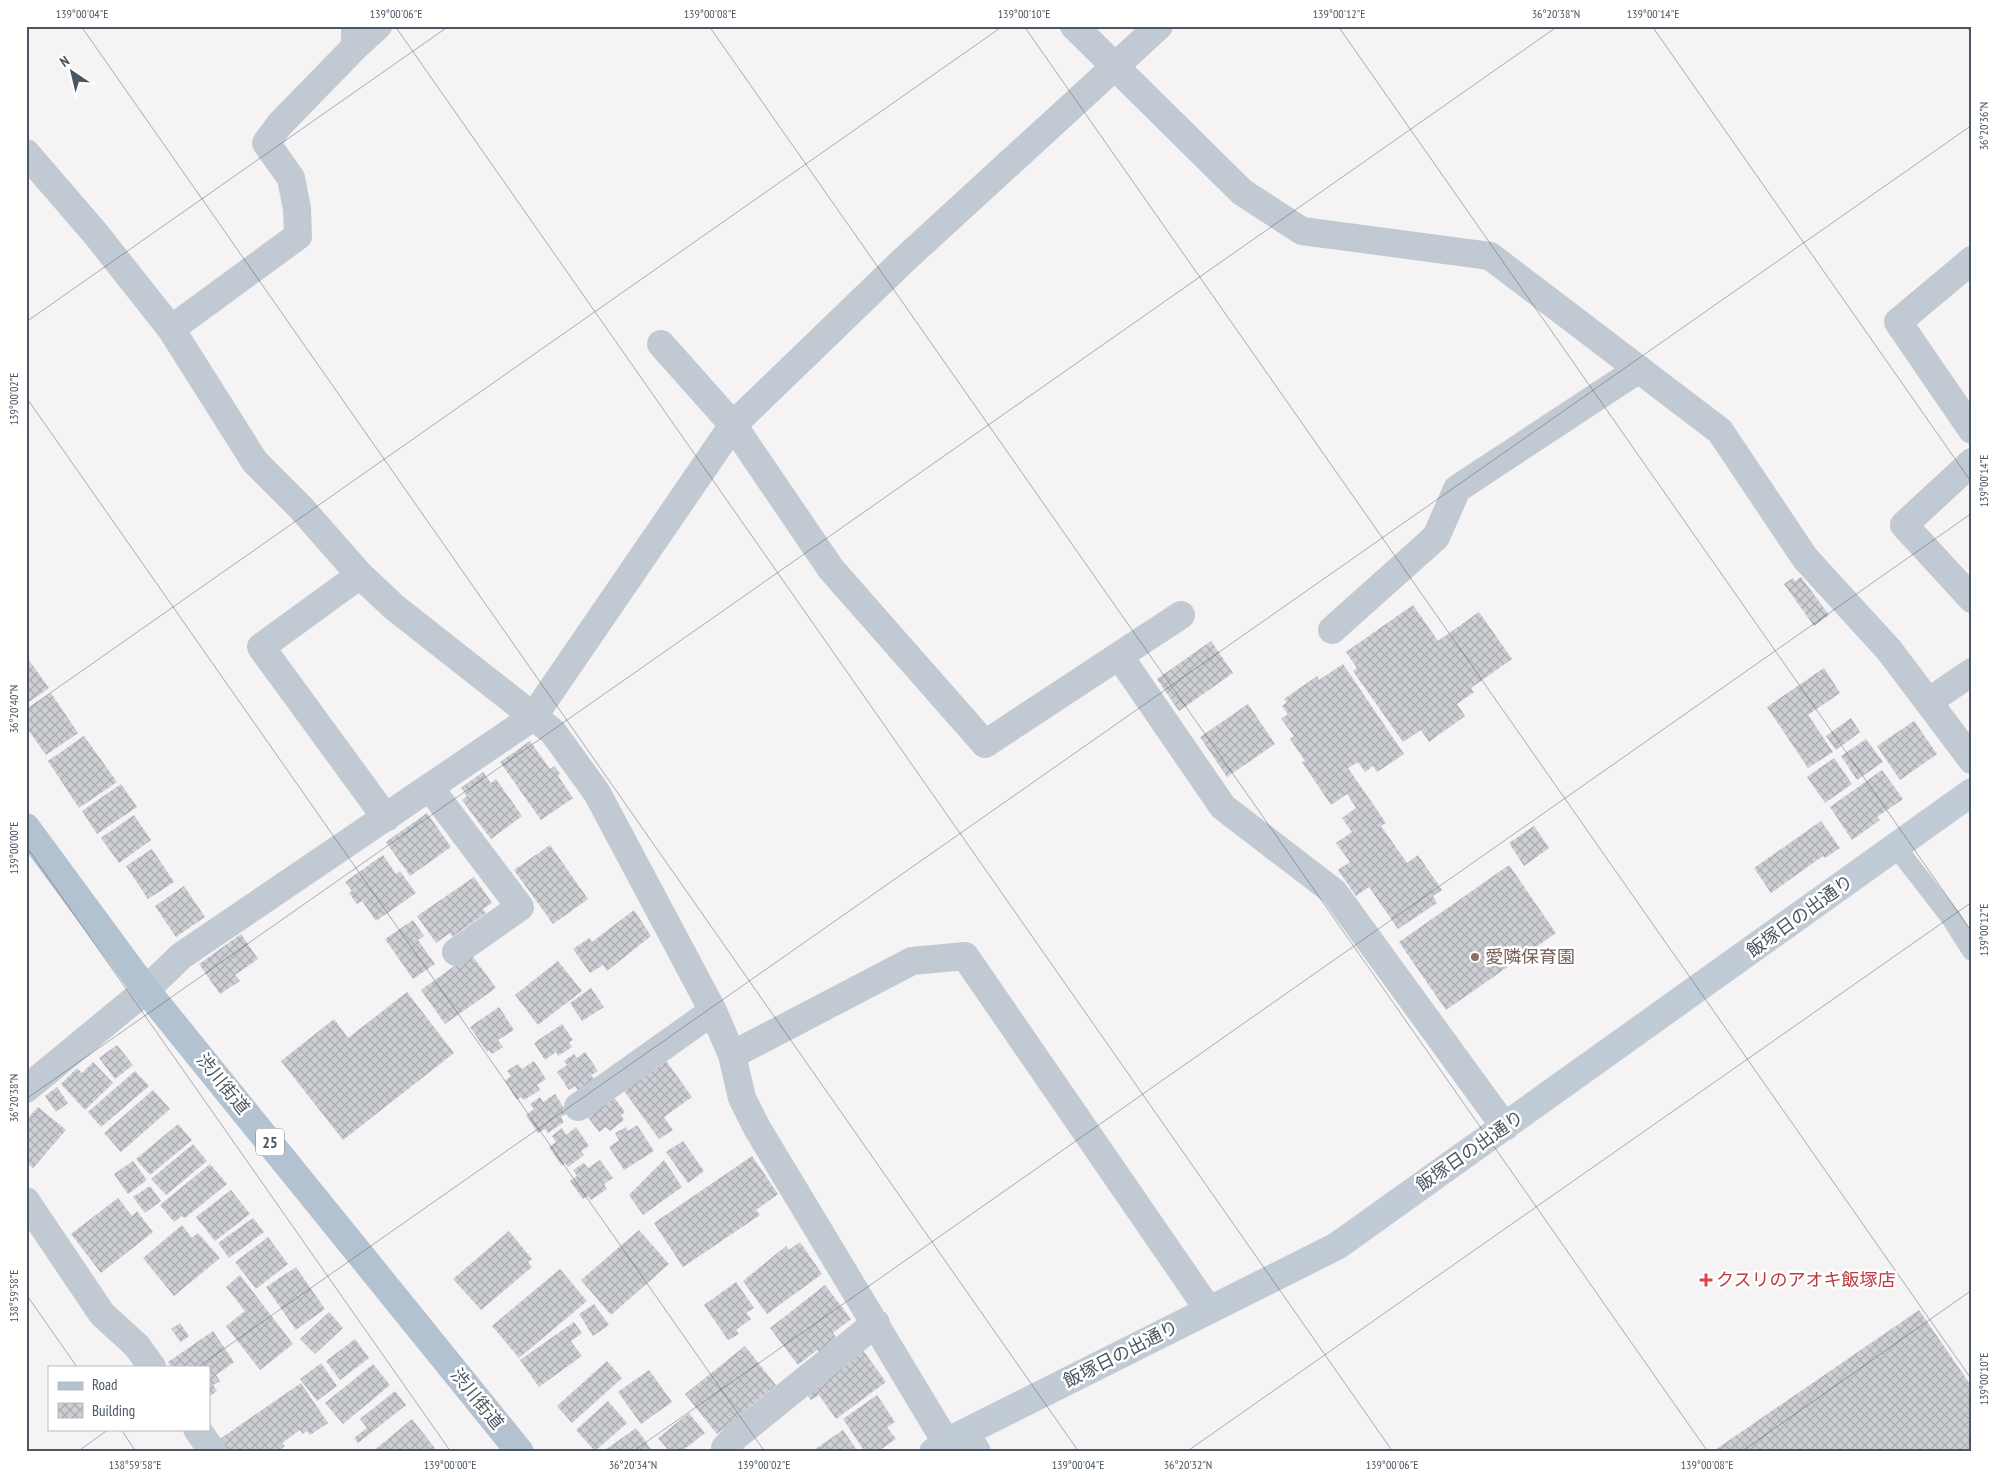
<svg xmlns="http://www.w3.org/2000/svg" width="1998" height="1478" viewBox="0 0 1998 1478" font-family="'PT Sans Narrow','Noto Sans JP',sans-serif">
  <defs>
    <pattern id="building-cross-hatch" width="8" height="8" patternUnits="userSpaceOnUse" patternTransform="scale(1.25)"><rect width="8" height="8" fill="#cdcfd5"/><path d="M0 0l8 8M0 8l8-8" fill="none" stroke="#a8abb0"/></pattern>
  </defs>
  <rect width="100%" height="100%" fill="#f5f3f3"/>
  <path fill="url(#building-cross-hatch)" d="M1801 577 1829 615 1814 626 1784 584 1793 578 1795 581Z
    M1413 605 1438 641 1479 612 1512 659 1471 688 1474 692 1457 704 1465 716 1429 742 1421 730 1403 742 1353 671 1357 668 1346 652Z
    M1211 641 1233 673 1179 711 1157 679Z
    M26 656 49 688 26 704Z
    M1343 664 1404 754 1377 772 1373 766 1365 772 1358 762 1348 768 1386 823 1381 826 1407 863 1418 855 1442 890 1433 896 1437 903 1398 929 1369 887 1356 896 1338 870 1350 862 1336 843 1352 832 1342 818 1356 808 1347 794 1331 805 1302 762 1305 761 1290 739 1294 736 1281 719 1288 714 1282 706 1287 702 1284 699 1317 676 1319 680Z
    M1824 668 1840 693 1808 715 1833 752 1808 768 1767 707Z
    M51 693 78 733 46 755 26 727V710Z
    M1248 704 1275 744 1227 777 1200 737Z
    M1851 718 1860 732 1836 750 1826 736Z
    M1914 721 1937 754 1900 780 1877 746Z
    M84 736 117 782 79 808 48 761Z
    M1866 739 1883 762 1857 780 1841 756Z
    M530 741 550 769 555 766 560 774 558 776 573 798 541 820 500 762Z
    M1834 758 1852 784 1825 803 1807 777Z
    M1882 770 1903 799 1877 817 1880 820 1852 840 1830 807Z
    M483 772 491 783 496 779 522 816 491 839 462 800 467 796 461 788Z
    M121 784 137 807 97 834 82 811Z
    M427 813 451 847 410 876 386 842Z
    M134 815 151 840 119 863 101 838Z
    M1821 821 1840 848 1825 858 1823 856 1771 893 1754 868Z
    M1534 826 1549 848 1524 866 1509 843Z
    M550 845 588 899 553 924 514 870Z
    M152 849 174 882 148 899 126 866Z
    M383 855 396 874 400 871 416 893 376 921 362 901 357 904 349 893 352 891 345 882Z
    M1509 865 1556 933 1446 1010 1399 942Z
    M474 877 492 903 483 909 486 913 452 937 450 933 436 943 417 916Z
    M184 886 205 917 176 937 155 906Z
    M634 910 651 936 607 971 603 965 590 973 573 949 589 938 592 942Z
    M413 920 424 936 418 940 435 964 413 979 385 939Z
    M241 934 258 959 235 975 240 981 220 994 199 964Z
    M471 954 496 988 445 1024 421 990Z
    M558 961 582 991 538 1025 515 995Z
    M591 988 604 1007 582 1021 570 1003Z
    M407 992 454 1053 343 1140 281 1061 334 1019 348 1038Z
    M499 1007 514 1030 498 1040 503 1047 492 1054 489 1050 487 1052 470 1027Z
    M562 1024 573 1040 569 1042 572 1047 558 1056 556 1052 545 1060 534 1043Z
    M117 1045 133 1065 115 1079 99 1058Z
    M585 1052 598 1071 591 1075 594 1079 578 1091 575 1086 569 1090 557 1072 567 1065 564 1061 574 1054 577 1058Z
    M664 1058 692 1097 664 1117 673 1130 659 1139 622 1088Z
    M534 1061 546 1079 537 1085 540 1090 524 1100 521 1097 517 1100 505 1081 511 1076 507 1071 518 1064 522 1069Z
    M93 1062 113 1083 85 1110 61 1084 77 1068 82 1073Z
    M135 1071 149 1086 101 1127 88 1112Z
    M57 1087 68 1103 56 1112 45 1096Z
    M153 1090 170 1109 121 1152 104 1133Z
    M555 1094 567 1113 561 1117 564 1122 548 1133 545 1129 538 1133 526 1115 534 1109 530 1104 540 1097 543 1102Z
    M613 1096 625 1112 621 1115 624 1120 610 1131 606 1127 599 1132 587 1116Z
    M38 1107 66 1130 33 1168 26 1162V1120Z
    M178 1124 192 1140 150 1175 136 1159Z
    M637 1125 654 1151 624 1170 609 1147 619 1140 615 1133 626 1127 628 1131Z
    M576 1127 589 1146 581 1151 584 1155 568 1167 565 1163 562 1166 549 1147 556 1142 552 1136 562 1128 566 1135Z
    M683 1141 704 1171 688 1183 666 1152Z
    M193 1144 207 1161 166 1195 151 1179Z
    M752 1156 778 1194 756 1210 760 1215 683 1267 654 1223Z
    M600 1160 613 1178 604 1184 607 1189 591 1200 588 1196 583 1199 570 1181 577 1176 573 1170 584 1163 588 1168Z
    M664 1160 682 1187 643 1215 629 1195Z
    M133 1161 147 1180 128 1194 114 1174Z
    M210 1164 227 1184 185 1218 182 1216 174 1222 160 1205Z
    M150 1186 161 1201 145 1213 133 1197Z
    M231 1190 250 1214 215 1241 196 1217Z
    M118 1198 132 1216 137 1211 153 1232 101 1273 71 1234Z
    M253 1218 264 1232 229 1258 218 1243Z
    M182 1225 192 1238 198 1233 220 1258 174 1296 143 1258Z
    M639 1230 669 1264 611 1315 581 1280Z
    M509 1231 532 1259 528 1262 532 1267 481 1310 453 1279Z
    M268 1237 288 1264 256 1289 235 1262Z
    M800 1242 822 1274 767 1314 743 1281 786 1246 789 1250Z
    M296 1267 325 1309 296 1330 266 1287Z
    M560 1269 587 1301 519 1358 492 1326Z
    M240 1275 293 1344 260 1370 226 1326 245 1311 226 1287Z
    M736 1282 754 1308 746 1313 751 1319 736 1330 739 1334 728 1340 704 1305Z
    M825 1285 851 1319 833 1333 839 1341 821 1355 817 1350 798 1365 770 1328Z
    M594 1304 609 1325 593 1336 579 1314Z
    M1919 1310 1972 1387V1452H1712Z
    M329 1312 343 1328 315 1354 300 1339Z
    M574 1322 582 1333 571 1341 582 1356 539 1387 520 1360Z
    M180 1323 189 1336 181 1342 171 1329Z
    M213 1331 234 1362 216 1375 220 1381 213 1385 217 1391 209 1397V1367H171L168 1362Z
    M355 1339 369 1358 340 1380 326 1361Z
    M745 1346 776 1385 717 1434 685 1394Z
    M862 1349 886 1382 836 1419 819 1395 811 1400 804 1391Z
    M607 1361 622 1378 572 1423 557 1406Z
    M321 1363 337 1386 317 1401 300 1379Z
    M373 1364 390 1385 343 1424 325 1403Z
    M649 1370 672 1402 641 1424 618 1392Z
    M301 1383 328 1423 310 1435 307 1431 303 1434 300 1430 282 1443 285 1446 277 1452H229L220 1439Z
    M395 1391 406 1405 358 1443 354 1438 367 1428 360 1419Z
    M877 1395 895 1422 887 1427 896 1439 877 1452H865L843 1419Z
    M608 1401 627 1423 595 1451 576 1430Z
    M689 1413 705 1433 681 1452H670L658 1438Z
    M412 1419 438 1452H372Z
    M636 1428 651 1449 647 1452H602Z
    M843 1430 858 1452H811Z"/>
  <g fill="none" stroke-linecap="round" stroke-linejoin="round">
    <path stroke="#c1cad2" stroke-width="20" d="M1896 847 1951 918 1972 951"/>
    <path stroke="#c1cad2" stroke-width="28" d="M1074 26 1242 192 1302 231 1490 256 1720 431 1805 558 1889 650 1972 760
      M355 47 378 26
      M26 153 95 233 171 329 255 462 301 508 360 575 394 607 553 732 597 793 713 1011 732 1055 742 1098 757 1128 946 1442
      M1972 260 1898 322 1972 430
      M171 329 298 236 297 209 291 178 266 143 280 124 355 47V26
      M661 344 733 425 831 569 985 744 1181 615
      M1972 462 1904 525 1972 599
      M360 575 261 647 386 818
      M1332 630 1436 537 1457 489 1639 369
      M1120 657 1223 807 1334 892 1505 1127
      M1928 702 1972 672
      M430 788 520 907 456 952
      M732 1055 912 961 965 956 1208 1309
      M26 1089 146 990 181 956 533 717 733 425 906 258 1159 26
      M578 1107 713 1011
      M26 1201 102 1314 137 1346 152 1367
      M197 1429 213 1452
      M966 1433 977 1452
      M727 1452 725 1448 736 1436 876 1323"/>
    <path stroke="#c1cbd6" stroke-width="28" d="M933 1452 946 1442 1337 1246 1972 792"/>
    <path stroke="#b3c2d1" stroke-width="28" d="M26 827 146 990 520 1452"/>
  </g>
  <path fill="none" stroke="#4a5661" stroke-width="1" stroke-opacity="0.45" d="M81 26 1079 1452M395 26 1393 1452M709 26 1708 1452M1024 26 1972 1380M1338 26 1972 932M1652 26 1972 483M1966 26 1972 34M26 322 449 26M26 397 765 1452M26 710 1003 26M26 846 451 1452M26 1099 1558 26M26 1294 77 1367M198 1367 1972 125M121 1429 136 1452M77 1452 109 1429M632 1452 1972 513M1186 1452 1972 902M1741 1452 1972 1290"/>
  <circle fill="#8d6e63" stroke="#fff" stroke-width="2" cx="1475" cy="957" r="5"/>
  <path fill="#e0444e" stroke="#fff" stroke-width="2" d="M1703.5 1272.5h5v5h5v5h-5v5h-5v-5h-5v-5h5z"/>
  <g text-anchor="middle" stroke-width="5" stroke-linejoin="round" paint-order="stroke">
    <rect fill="#fff" stroke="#808990" stroke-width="1" x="256" y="1128.5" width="28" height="27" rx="4"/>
    <g font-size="16" font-weight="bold" fill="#4a5661">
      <text x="270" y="1148">25</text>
    </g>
    <g font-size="18" fill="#4a5661" stroke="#fff">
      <text transform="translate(1800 916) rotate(-36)" y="6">飯塚日の出通り</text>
      <text transform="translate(223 1084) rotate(51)" y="6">渋川街道</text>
      <text transform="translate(1470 1151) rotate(-35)" y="6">飯塚日の出通り</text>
      <text transform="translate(1121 1354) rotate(-27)" y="6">飯塚日の出通り</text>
      <text transform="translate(477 1399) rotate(51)" y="6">渋川街道</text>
    </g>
    <g font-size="18" fill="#785e54" stroke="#fff" text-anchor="start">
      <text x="1485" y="963">愛隣保育園</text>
    </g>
    <g font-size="18" fill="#be3a42" stroke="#fff" text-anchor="start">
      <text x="1716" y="1286">クスリのアオキ飯塚店</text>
    </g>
  </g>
  <rect width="1998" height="1478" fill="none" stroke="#ffffff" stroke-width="55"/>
  <rect x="48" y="1366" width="162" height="65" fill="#ffffff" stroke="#b7bbc0"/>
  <rect x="58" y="1382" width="25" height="8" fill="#b3c2d1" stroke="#b7bbc0"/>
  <text x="92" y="1390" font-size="15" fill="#4a5661">Road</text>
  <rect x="58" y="1403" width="25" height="15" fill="url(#building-cross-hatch)" stroke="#b7bbc0"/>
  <text x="92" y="1416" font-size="15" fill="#4a5661">Building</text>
  <g transform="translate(72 72) rotate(325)" stroke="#ffffff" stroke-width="4" paint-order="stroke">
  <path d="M0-4L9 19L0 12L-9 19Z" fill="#4a5661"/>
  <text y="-8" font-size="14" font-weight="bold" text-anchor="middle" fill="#4a5661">N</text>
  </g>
  <rect x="28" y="28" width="1942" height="1422" fill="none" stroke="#4a5661" stroke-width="2"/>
  <g font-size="12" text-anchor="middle" fill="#4a5661">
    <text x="82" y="18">139°00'04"E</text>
    <text x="396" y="18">139°00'06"E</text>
    <text x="710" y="18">139°00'08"E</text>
    <text x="1024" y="18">139°00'10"E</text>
    <text x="1339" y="18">139°00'12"E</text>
    <text x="1556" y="18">36°20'38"N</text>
    <text x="1653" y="18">139°00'14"E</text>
    <text transform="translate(1984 126) rotate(-90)" y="4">36°20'36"N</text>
    <text transform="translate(14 399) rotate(-90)" y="4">139°00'02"E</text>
    <text transform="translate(1984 481) rotate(-90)" y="4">139°00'14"E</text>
    <text transform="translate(14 709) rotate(-90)" y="4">36°20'40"N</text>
    <text transform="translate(14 848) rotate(-90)" y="4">139°00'00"E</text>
    <text transform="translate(1984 930) rotate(-90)" y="4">139°00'12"E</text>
    <text transform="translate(14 1098) rotate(-90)" y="4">36°20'38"N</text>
    <text transform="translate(14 1296) rotate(-90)" y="4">138°59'58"E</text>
    <text transform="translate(1984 1379) rotate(-90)" y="4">139°00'10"E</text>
    <text x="135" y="1469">138°59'58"E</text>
    <text x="450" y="1469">139°00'00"E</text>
    <text x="633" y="1469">36°20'34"N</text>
    <text x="764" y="1469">139°00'02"E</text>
    <text x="1078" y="1469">139°00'04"E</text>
    <text x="1188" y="1469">36°20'32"N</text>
    <text x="1392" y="1469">139°00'06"E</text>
    <text x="1707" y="1469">139°00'08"E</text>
  </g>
</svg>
